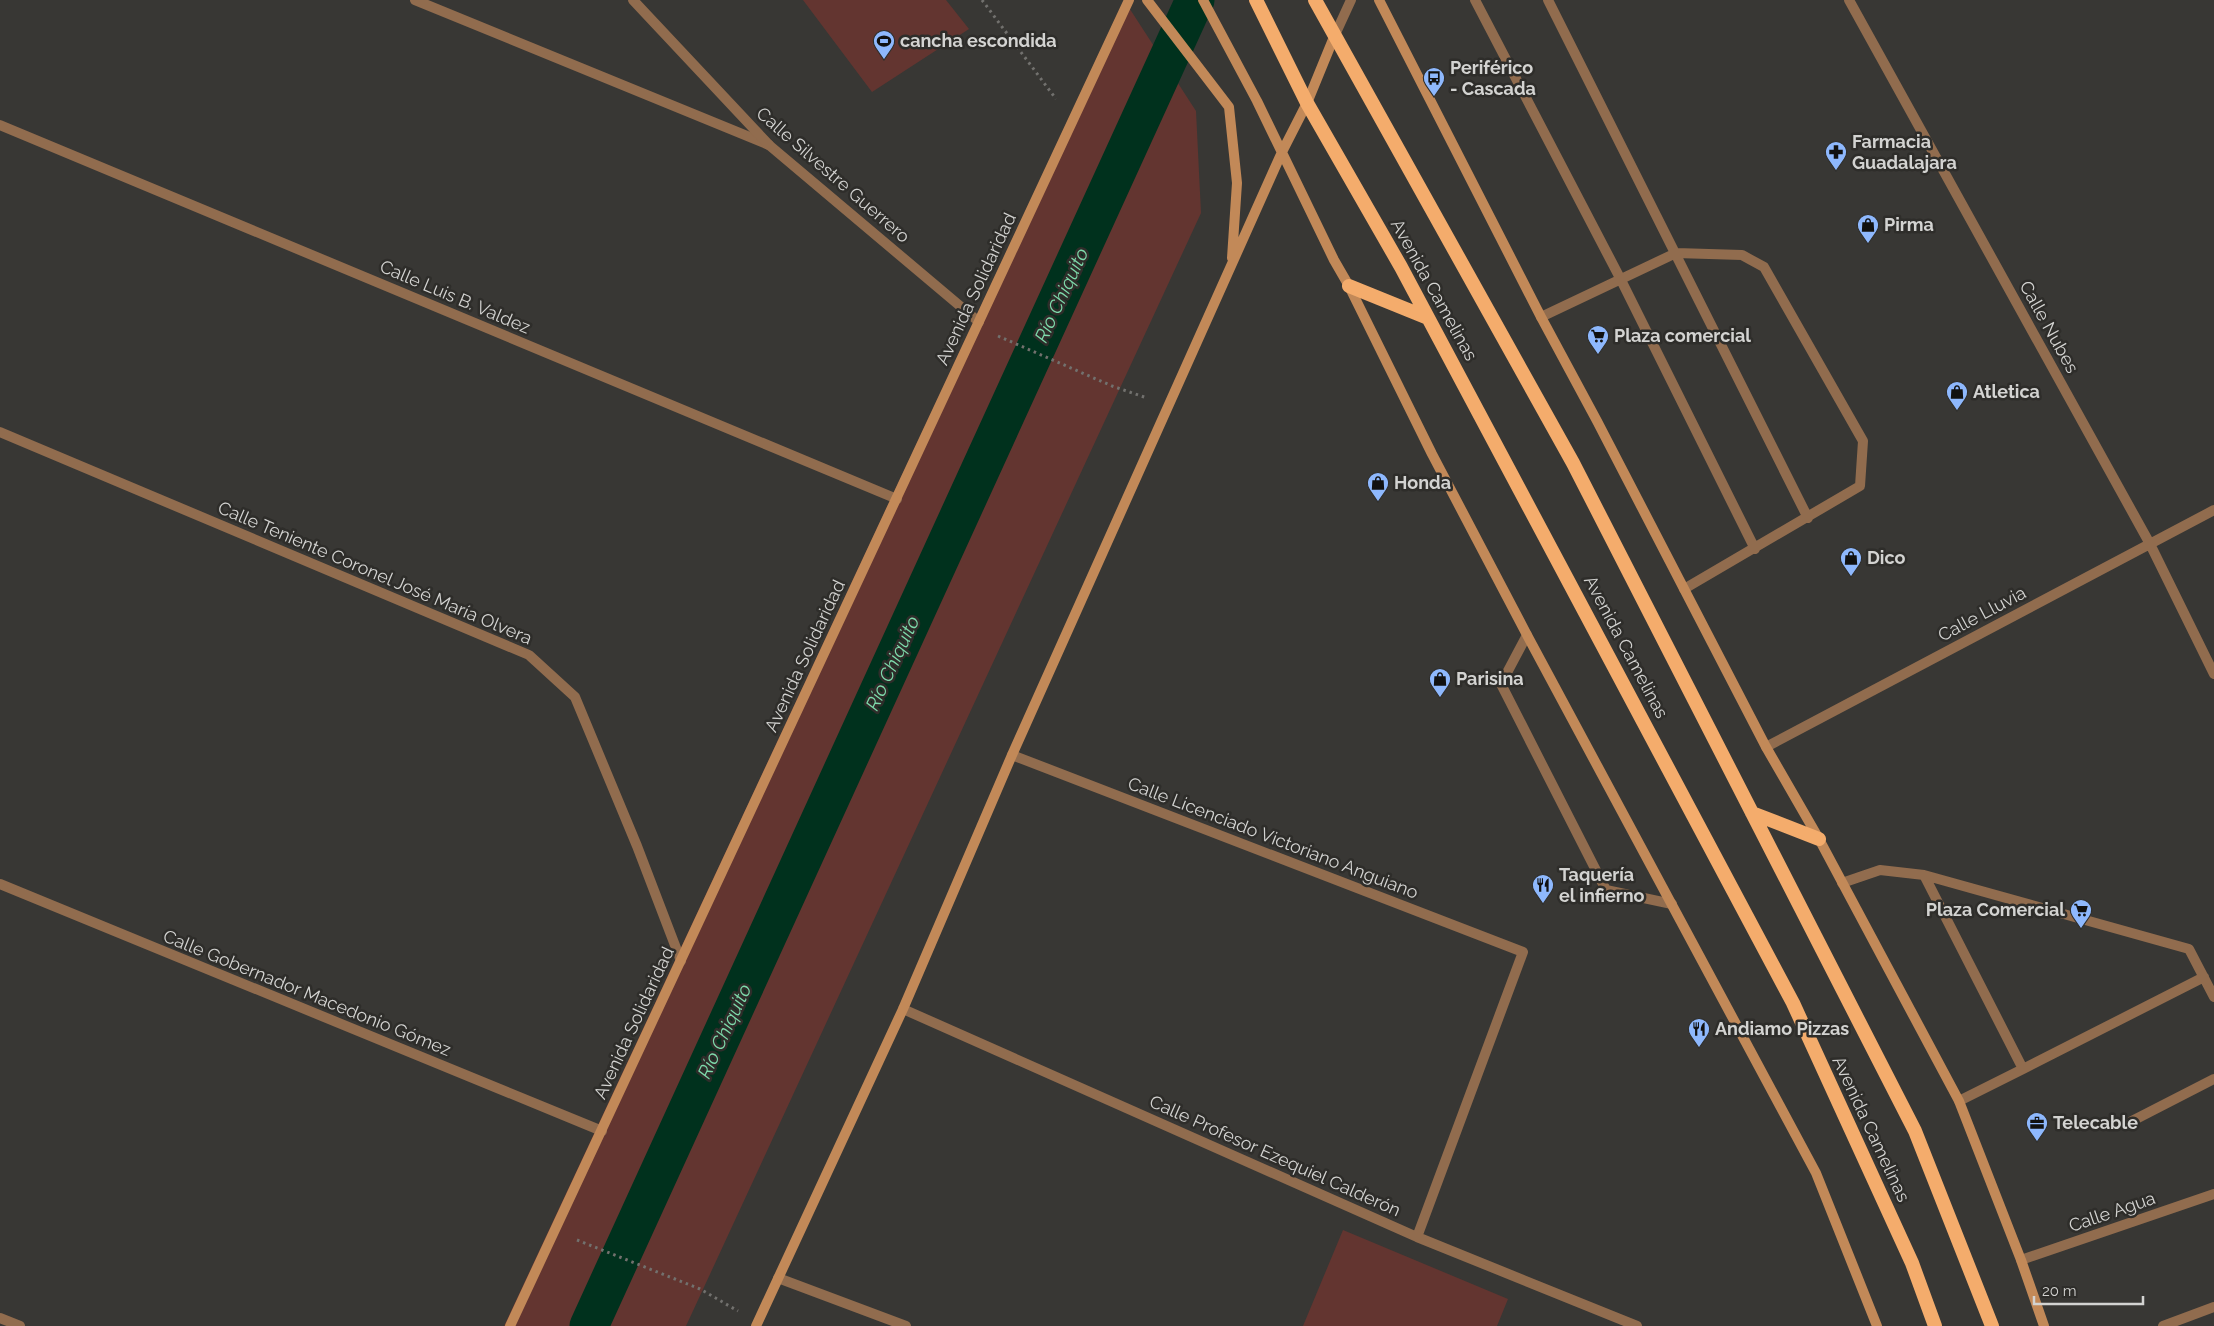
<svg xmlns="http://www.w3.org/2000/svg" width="2214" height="1326" viewBox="0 0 2214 1326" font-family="Raleway,sans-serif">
  <rect width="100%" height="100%" fill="#383734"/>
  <path fill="#633530" d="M803 0H946L969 29 872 92Z
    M1124 0 1196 111 1201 213 686 1326H504Z
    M1343 1230 1508 1299 1497 1326H1303Z"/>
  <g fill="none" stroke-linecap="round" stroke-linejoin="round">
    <path stroke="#00311d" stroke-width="39" d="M589 1326 1195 0"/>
    <path stroke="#72716e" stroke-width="3" stroke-dasharray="2.5 4" stroke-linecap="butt" d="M982 0 1056 99
      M998 336 1112 386 1147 398
      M577 1240 700 1289 738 1311"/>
    <path stroke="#916c4e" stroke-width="10" d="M1475 0 1620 278 1755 549
      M1548 0 1808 518
      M1541 317 1676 253 1742 255 1764 267 1863 441 1860 486 1684 589
      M1527 635 1501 684 1606 890 1672 904
      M1924 875 2023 1069 2204 977
      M1842 883 1880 870 1924 875 2189 949 2214 997
      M1959 1101 2023 1069
      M2132 1121 2214 1079
      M2163 1326 2214 1307"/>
    <path stroke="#916c4e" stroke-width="10" d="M415 0 769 145
      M1849 0 2150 544 2214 674
      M1334 37 1351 0
      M0 125 897 499
      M0 432 529 655 575 697 637 846 681 961
      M1766 747 2214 510
      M1012 755 1523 952 1417 1237
      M0 884 602 1131
      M903 1009 1417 1237 1637 1326
      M2021 1260 2214 1194
      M778 1278 906 1326
      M0 1318 20 1326"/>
    <path stroke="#916c4e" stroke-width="10" d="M633 0 769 145 979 322"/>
    <path stroke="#c28958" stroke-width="10" d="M1147 0 1229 107 1237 183 1232 258
      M1203 0 1257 101 1334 260 1349 286 1432 454 1527 635 1816 1173 1877 1326
      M1379 0 1541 317 1597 421 1766 747 1819 839 1959 1101 2021 1260 2044 1326
      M510 1326 1129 0
      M756 1326 903 1009 1012 755 1282 152 1307 103 1334 37"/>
    <path stroke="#f4ac6c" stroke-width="14" d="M1256 0 1307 103 1401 267 1793 1003 1912 1263 1935 1326
      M1315 0 1573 463 1915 1131 1992 1326
      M1349 286 1428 318
      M1752 813 1819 839"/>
  </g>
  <defs>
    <g id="stadium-pin" transform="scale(1.125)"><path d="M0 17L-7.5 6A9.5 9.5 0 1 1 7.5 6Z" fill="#8eb8fd" stroke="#2e2d2a"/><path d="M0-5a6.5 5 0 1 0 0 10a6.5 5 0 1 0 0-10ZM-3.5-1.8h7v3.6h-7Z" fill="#111"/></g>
    <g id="bus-pin" transform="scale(1.125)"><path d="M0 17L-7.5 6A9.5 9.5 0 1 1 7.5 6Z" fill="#8eb8fd" stroke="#2e2d2a"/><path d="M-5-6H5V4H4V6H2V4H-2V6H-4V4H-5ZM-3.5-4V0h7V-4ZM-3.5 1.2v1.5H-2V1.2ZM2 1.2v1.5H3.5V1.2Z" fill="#111"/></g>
    <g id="pharmacy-pin" transform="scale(1.125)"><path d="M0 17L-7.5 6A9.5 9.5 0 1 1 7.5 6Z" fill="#8eb8fd" stroke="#2e2d2a"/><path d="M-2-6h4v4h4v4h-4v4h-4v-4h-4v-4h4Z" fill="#111"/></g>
    <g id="shop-pin" transform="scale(1.125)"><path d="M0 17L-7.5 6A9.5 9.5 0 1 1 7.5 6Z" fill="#8eb8fd" stroke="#2e2d2a"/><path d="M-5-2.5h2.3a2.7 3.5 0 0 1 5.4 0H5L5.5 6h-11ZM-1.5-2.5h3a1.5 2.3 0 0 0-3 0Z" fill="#111"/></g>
    <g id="supermarket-pin" transform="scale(1.125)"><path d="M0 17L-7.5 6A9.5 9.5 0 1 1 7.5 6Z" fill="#8eb8fd" stroke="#2e2d2a"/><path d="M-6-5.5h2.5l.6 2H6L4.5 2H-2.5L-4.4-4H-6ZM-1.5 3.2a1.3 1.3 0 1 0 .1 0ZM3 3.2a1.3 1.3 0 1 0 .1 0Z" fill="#111"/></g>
    <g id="restaurant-pin" transform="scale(1.125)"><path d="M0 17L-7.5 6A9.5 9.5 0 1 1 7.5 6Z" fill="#8eb8fd" stroke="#2e2d2a"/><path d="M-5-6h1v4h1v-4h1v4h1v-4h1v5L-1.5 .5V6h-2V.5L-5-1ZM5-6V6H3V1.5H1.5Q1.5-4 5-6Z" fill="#111"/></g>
    <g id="office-pin" transform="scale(1.125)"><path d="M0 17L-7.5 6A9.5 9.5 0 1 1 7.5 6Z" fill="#8eb8fd" stroke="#2e2d2a"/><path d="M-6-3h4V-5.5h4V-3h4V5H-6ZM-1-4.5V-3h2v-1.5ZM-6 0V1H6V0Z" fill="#111"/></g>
  </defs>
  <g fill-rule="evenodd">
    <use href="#stadium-pin" x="884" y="41"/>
    <use href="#bus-pin" x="1434" y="78"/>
    <use href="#pharmacy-pin" x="1836" y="152"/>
    <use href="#shop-pin" x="1868" y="225"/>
    <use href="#supermarket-pin" x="1598" y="336"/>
    <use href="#shop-pin" x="1957" y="392"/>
    <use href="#shop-pin" x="1378" y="483"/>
    <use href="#shop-pin" x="1851" y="558"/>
    <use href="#shop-pin" x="1440" y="679"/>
    <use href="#restaurant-pin" x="1543" y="885"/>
    <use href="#supermarket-pin" x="2081" y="910"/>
    <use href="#restaurant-pin" x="1699" y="1029"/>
    <use href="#office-pin" x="2037" y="1123"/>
  </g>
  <g text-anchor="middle" stroke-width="5" stroke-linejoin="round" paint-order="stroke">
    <g font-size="18" font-weight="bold" fill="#d3d3d1" stroke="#2e2d2a" text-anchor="start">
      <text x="900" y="47">cancha escondida</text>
      <text x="1450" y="74">Periférico<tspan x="1450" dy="21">- Cascada</tspan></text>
      <text x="1852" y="148">Farmacia<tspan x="1852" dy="21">Guadalajara</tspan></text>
      <text x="1884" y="231">Pirma</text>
      <text x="1614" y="342">Plaza comercial</text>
      <text x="1973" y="398">Atletica</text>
      <text x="1394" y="489">Honda</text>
      <text x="1867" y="564">Dico</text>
      <text x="1456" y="685">Parisina</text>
      <text x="1559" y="881">Taquería<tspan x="1559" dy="21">el infierno</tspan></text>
      <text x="2065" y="916" text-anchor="end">Plaza Comercial</text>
      <text x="1715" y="1035">Andiamo Pizzas</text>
      <text x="2053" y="1129">Telecable</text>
    </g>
    <g font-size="18" fill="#d3d3d1" stroke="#2e2d2a">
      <text transform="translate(833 175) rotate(41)" y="6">Calle Silvestre Guerrero</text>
      <text transform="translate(976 289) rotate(-65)" y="6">Avenida Solidaridad</text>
      <text transform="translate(1434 290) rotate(61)" y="6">Avenida Camelinas</text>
      <text transform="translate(455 297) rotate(23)" y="6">Calle Luis B. Valdez</text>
      <text transform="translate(2049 327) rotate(61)" y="6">Calle Nubes</text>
      <text transform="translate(375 573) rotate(23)" y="6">Calle Teniente Coronel José María Olvera</text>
      <text transform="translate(1982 614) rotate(-28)" y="6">Calle Lluvia</text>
      <text transform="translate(1626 647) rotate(62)" y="6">Avenida Camelinas</text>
      <text transform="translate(805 656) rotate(-65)" y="6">Avenida Solidaridad</text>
      <text transform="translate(1273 838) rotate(21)" y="6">Calle Licenciado Victoriano Anguiano</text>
      <text transform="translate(307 993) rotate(22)" y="6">Calle Gobernador Macedonio Gómez</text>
      <text transform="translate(634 1023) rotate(-65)" y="6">Avenida Solidaridad</text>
      <text transform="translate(1871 1129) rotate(65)" y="6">Avenida Camelinas</text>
      <text transform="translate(1275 1156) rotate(24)" y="6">Calle Profesor Ezequiel Calderón</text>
      <text transform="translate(2112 1212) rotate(-19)" y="6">Calle Agua</text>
    </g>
    <g font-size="19" font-style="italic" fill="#7edaab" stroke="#2e2d2a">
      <text transform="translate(1061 295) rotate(-65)" y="7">Río Chiquito</text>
      <text transform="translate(892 663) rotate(-65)" y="7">Río Chiquito</text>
      <text transform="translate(724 1031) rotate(-65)" y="7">Río Chiquito</text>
    </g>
  </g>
  <path d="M2034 1296v8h109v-8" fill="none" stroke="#d3d3d1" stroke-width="2.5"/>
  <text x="2042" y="1296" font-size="15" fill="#d3d3d1" stroke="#2e2d2a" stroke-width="4" paint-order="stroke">20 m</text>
</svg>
